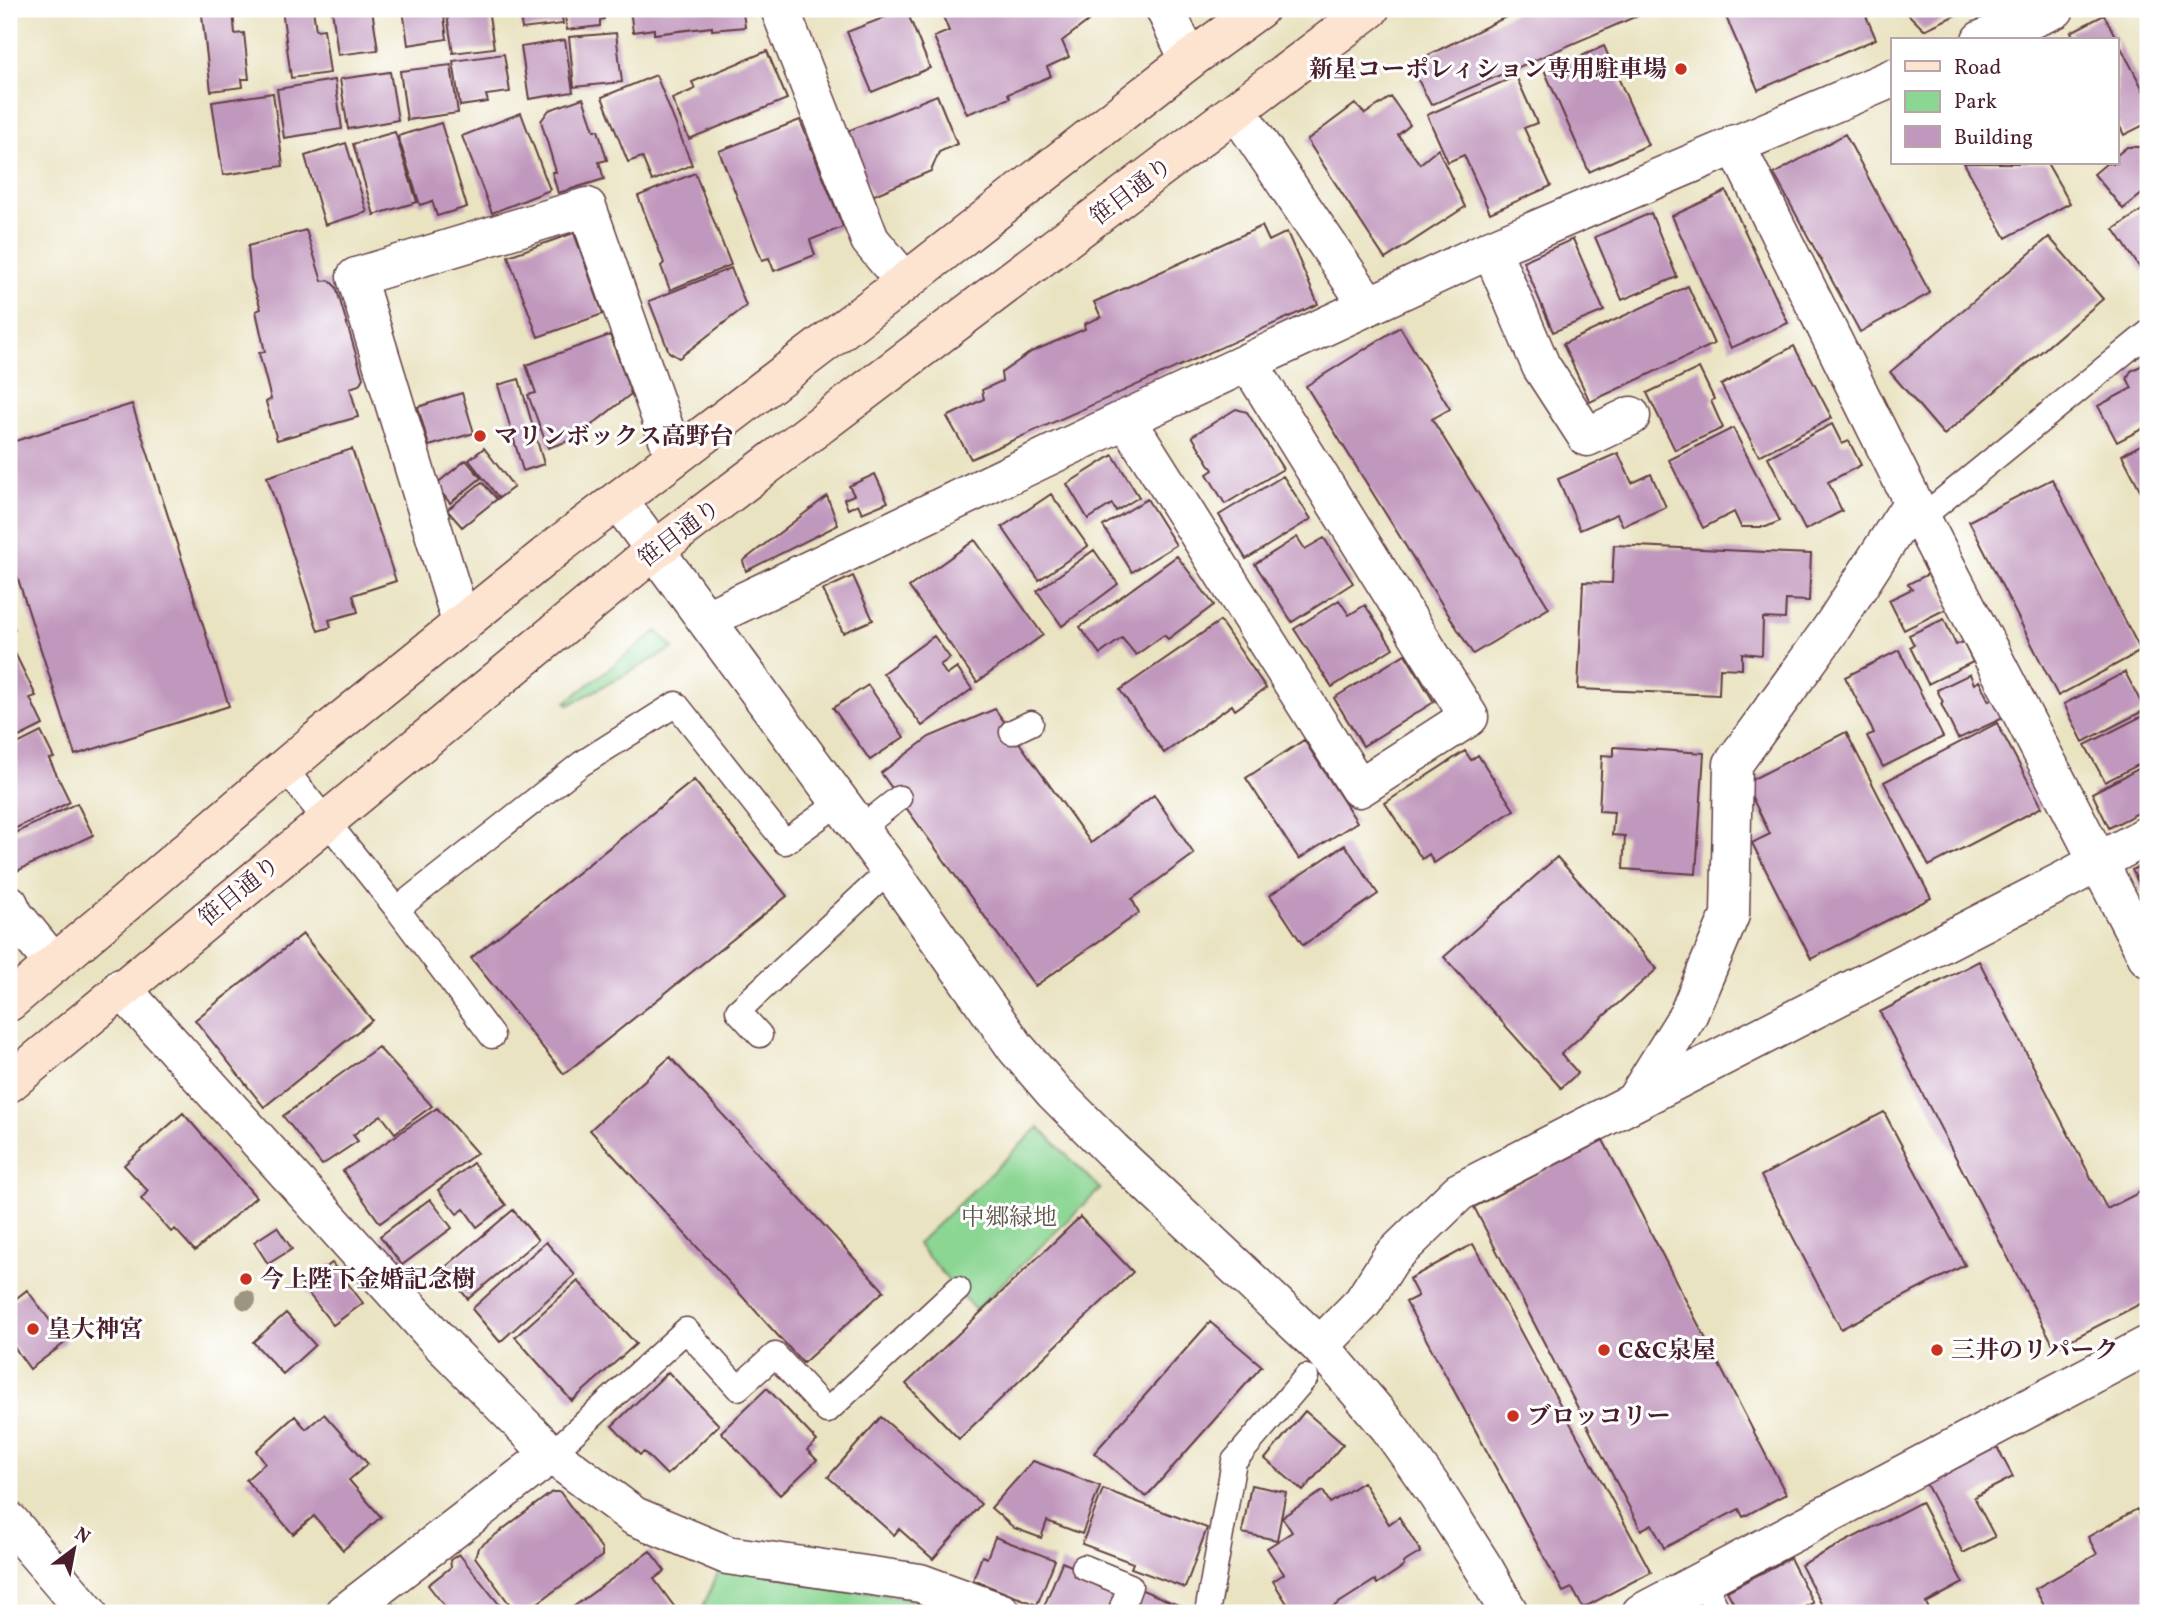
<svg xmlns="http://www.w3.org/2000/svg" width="2157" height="1622" viewBox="0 0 2157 1622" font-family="Vollkorn,'Noto Serif JP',serif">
  <rect width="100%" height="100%" fill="#fff"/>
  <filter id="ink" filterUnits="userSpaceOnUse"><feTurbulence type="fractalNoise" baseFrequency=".0143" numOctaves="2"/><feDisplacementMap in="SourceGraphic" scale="14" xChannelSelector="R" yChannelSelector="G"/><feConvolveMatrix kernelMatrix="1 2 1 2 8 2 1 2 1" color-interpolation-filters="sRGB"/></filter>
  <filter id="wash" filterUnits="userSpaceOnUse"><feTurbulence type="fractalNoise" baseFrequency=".00686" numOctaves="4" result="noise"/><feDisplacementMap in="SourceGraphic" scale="28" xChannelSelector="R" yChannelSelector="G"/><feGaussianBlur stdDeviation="1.57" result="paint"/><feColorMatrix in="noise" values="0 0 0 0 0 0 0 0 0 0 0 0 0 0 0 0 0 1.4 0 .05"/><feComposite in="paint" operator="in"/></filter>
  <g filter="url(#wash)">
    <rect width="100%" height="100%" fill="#eae3c2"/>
    <path fill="#8bd693" stroke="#6a7a5f" stroke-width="2" d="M657 631 674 648 569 705 566 702Z
      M1039 1127 1100 1189 975 1310 917 1244Z
      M721 1566 941 1605 937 1613H700Z"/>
    <g id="blocks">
      <path fill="#c198bd" d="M282 9H313L316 30 324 29 330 73 291 78Z
        M332 9H372L378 50 338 55Z
        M403 9H443L447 39 408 45Z
        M446 9H488L494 48 453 53Z
        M519 9H561L563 24 522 29Z
        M564 9H603L604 19 600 20V26L567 30Z
        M630 9H750L751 13H743L745 27 712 30V27L654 34V29L633 32Z
        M906 9 930 68 872 92 847 32Z
        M940 9H1104L1062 41 1069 57 1047 67 1051 76 1008 94 1010 98 967 114 934 37 949 31Z
        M1522 9H1653L1431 105 1410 64Z
        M1745 9H1863L1876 39 1758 90 1726 17Z
        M1903 9H1954L1956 15 1924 30Z
        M233 11 235 34 244 33 249 79H242L243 87 211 91 202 15Z
        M2104 15 2148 99V123L2124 135 2117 121V40H2075L2071 32Z
        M616 33 622 82 574 87 569 37Z
        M565 40 573 92 529 99 521 47Z
        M1604 46 1648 145 1589 172 1545 72Z
        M767 51 787 99 689 139 672 99 695 89 692 82Z
        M504 54 510 92 486 95 488 102 460 106 453 61Z
        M451 65 458 113 407 120 400 71Z
        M390 72 398 120 348 129 340 79Z
        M656 75 692 165 652 181 642 157 628 162 602 97Z
        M1516 76 1537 123 1524 128 1551 186 1490 213 1464 155 1448 162 1427 115Z
        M335 80 342 129 284 138 277 89Z
        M273 93 283 166 223 175 212 102Z
        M937 95 957 144 939 152 931 171 872 196 845 132Z
        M1391 97 1410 125 1398 135 1420 164 1438 149 1465 207 1385 259 1307 140 1355 104 1365 114Z
        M583 98 594 130H598L607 160 599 162 604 179 558 193 552 172H556L541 121 549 110Z
        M521 113 550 190 492 213 462 136Z
        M800 120 843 227 810 240 815 255 774 271 769 258 762 260 719 151Z
        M441 123 467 207 437 216 432 201 420 205 398 136Z
        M395 132 417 202 374 215 353 144Z
        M1845 134 1930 293 1860 332 1774 174Z
        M346 143 367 212 325 225 305 156Z
        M2148 144V189L2123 209 2094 174 2107 163H2117V155L2127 147H2144Z
        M1964 163H2047L2070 203 2006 238Z
        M695 173 731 265 670 290 661 266 664 263 638 196Z
        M1726 191 1788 323 1731 348 1672 216Z
        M2148 206V267L2142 271 2114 229Z
        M1651 213 1677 277 1622 300 1595 237Z
        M1262 226 1269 241 1287 232 1318 304 971 459 947 417 984 399 982 390 1002 381 1001 373 1031 352 1085 329 1084 324 1101 317 1094 302Z
        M306 230 322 281 329 280 336 287 363 378 359 385 350 388 358 417 277 440 266 402 271 399 259 353 265 352 256 311 261 309 251 279 248 246Z
        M574 233 603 314 538 337 508 256Z
        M2049 237 2103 299 1944 435 1890 372Z
        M1573 239 1604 311 1553 332 1523 261Z
        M731 268 746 306 679 358 669 352 649 301Z
        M1688 286 1714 344 1590 402 1563 344Z
        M1400 327 1450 409 1432 419 1549 608 1473 654 1306 386Z
        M610 335 631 394 574 439 548 448 528 395 536 393 526 365Z
        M1794 346 1832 418 1759 456 1721 385Z
        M2148 362V426L2117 442 2098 406 2132 388 2127 378 2131 371Z
        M1699 368 1714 399 1711 401 1723 428 1675 450 1647 393Z
        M519 379 544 464 523 471 498 385Z
        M462 393 474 433 429 446 418 407Z
        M132 404 229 706 75 755 9 551V443Z
        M1236 409 1247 412 1283 469 1225 504 1207 474 1213 470 1192 436Z
        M1832 424 1842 444 1849 441 1861 465 1828 482 1842 511 1805 530 1768 457Z
        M1733 428 1780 521 1766 527H1741L1734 512 1703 528 1669 460Z
        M2148 441V505L2122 455Z
        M484 448 514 487 499 498 469 460Z
        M352 449 396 581 353 595 358 612 329 620 331 627 318 631 267 477Z
        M1618 453 1632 483 1651 474 1666 507 1623 526 1617 514 1580 530 1558 479Z
        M1113 455 1139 497 1116 511 1112 504 1088 519 1067 484Z
        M466 460 481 478 450 503 435 485Z
        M875 474 888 502 862 513 858 504 848 509 844 499 854 495 849 486Z
        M1283 476 1311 519 1246 559 1219 515Z
        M2052 479 2141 651 2058 696 1969 521Z
        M482 482 497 499 462 527 447 510Z
        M1051 494 1088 546 1039 580 1002 527Z
        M827 496 838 525 746 571 743 561Z
        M1147 499 1176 545 1132 572 1103 526Z
        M1297 537 1305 549 1324 538 1353 583 1292 622 1255 564Z
        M975 540 1043 635 977 682 909 587Z
        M1614 545 1811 554 1809 601 1786 600 1785 619 1763 618 1762 655 1742 653V669L1720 668 1719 695 1578 689 1583 582 1612 583Z
        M1094 550 1118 584 1062 626 1037 591Z
        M1177 556 1214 605 1168 639 1164 635 1136 655 1122 638 1100 654 1080 627Z
        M1930 573 1948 608 1904 630 1889 600 1912 589 1908 584Z
        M853 576 873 620 843 633 823 590Z
        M1339 600 1349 615 1365 605 1393 648 1332 687 1294 629Z
        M9 618 15 630 9 633Z
        M1944 619 1956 645 1963 642 1973 662 1928 684 1910 647 1914 645 1909 635Z
        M1220 621 1266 688 1235 710 1232 705 1164 753 1120 690Z
        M934 636 950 658 940 665 947 675 957 668 972 689 922 726 883 673Z
        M12 647 36 696 30 698 43 725 9 742V648Z
        M1899 650 1943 737 1883 767 1867 736 1874 733 1845 677Z
        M1405 654 1434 702 1363 746 1334 698Z
        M2125 672 2145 710 2083 742 2064 704Z
        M1970 674 1974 684 1979 681 1989 701 1994 698 2003 718 1958 739 1941 704 1943 702 1937 690Z
        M868 685 904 737 870 760 833 708Z
        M995 709 1091 843 1154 795 1194 854 1132 899 1139 913 1035 986 881 773 929 737Z
        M2146 714 2148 760 2105 782 2085 745Z
        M1997 723 2042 807 1929 866 1884 782Z
        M41 732 54 758 49 759 70 802 10 831 9 748Z
        M1846 732 1931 898 1811 959 1752 843 1770 834 1745 783Z
        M1304 740 1357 822 1299 859 1246 778Z
        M1614 747 1704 753 1696 874 1623 869 1625 836 1612 835 1614 812 1599 811 1602 755 1614 756Z
        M1465 751 1471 760 1478 755 1514 810 1434 863 1429 854 1422 859 1385 803Z
        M2148 764V808L2109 828 2092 793Z
        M694 780 787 896 564 1074 471 958Z
        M77 803 93 835 15 872 9 858V836Z
        M1345 845 1378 894 1303 945 1270 895Z
        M1557 857 1657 969 1561 1054 1578 1073 1561 1088 1444 957Z
        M2148 862V902L2132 870Z
        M303 934 372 1020 264 1107 195 1020Z
        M1979 961 2107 1209 2148 1188V1300L2055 1348 1880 1012Z
        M378 1047 432 1106 395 1133 381 1115 353 1135 358 1141 322 1165 283 1116Z
        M670 1057 884 1291 803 1363 590 1130Z
        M437 1108 477 1153 380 1223 343 1171Z
        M1884 1112 1965 1265 1841 1329 1761 1176Z
        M183 1113 256 1197 195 1251 175 1229 171 1232 141 1199 148 1191 124 1165Z
        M1603 1140 1786 1494 1743 1517 1739 1509 1664 1548 1652 1524 1641 1530 1474 1207Z
        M473 1163 506 1205 477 1227 464 1209 457 1214 438 1190Z
        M430 1199 452 1228 402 1265 380 1236Z
        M513 1210 538 1240 468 1299 443 1269Z
        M1080 1217 1133 1272 959 1439 906 1384Z
        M277 1227 292 1249 268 1264 254 1242Z
        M546 1242 575 1275 500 1342 472 1309Z
        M1473 1244 1651 1572 1583 1608 1572 1588 1563 1592 1406 1302 1418 1296 1409 1279Z
        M332 1263 363 1303 333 1325 302 1285Z
        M578 1281 636 1344 572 1401 515 1337Z
        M27 1290 66 1342 30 1369 9 1340V1304Z
        M286 1313 315 1345 283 1374 253 1342Z
        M1210 1322 1262 1366 1146 1497 1094 1453Z
        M668 1372 719 1425 667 1475 644 1452 640 1455 612 1426Z
        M767 1388 817 1441 807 1450 817 1460 780 1495 721 1432Z
        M1305 1411 1343 1444 1303 1491 1265 1459Z
        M324 1414 368 1464 349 1480 381 1517 343 1550 314 1516 293 1534 246 1480 265 1463 256 1451 295 1416 306 1429Z
        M881 1417 981 1504 933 1559 899 1529 894 1535 828 1477Z
        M1997 1447 2013 1477 1974 1497 1995 1537 1963 1553 1926 1484Z
        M1033 1461 1100 1486 1082 1534 1047 1521 1041 1538 1014 1528 991 1508Z
        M1363 1482 1389 1524 1399 1517 1421 1552 1403 1563 1404 1566 1377 1584 1375 1580 1331 1608 1335 1613H1279L1289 1607 1273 1581 1284 1574 1267 1548 1292 1532 1282 1517 1323 1491 1330 1503Z
        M1251 1485 1286 1492 1277 1540 1242 1533Z
        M1103 1489 1207 1528 1185 1588 1131 1568 1133 1563 1082 1544Z
        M552 1492H560L602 1550V1556L524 1613H516L475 1557 478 1548Z
        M1921 1502 1963 1583 1926 1603 1931 1613H1826L1801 1565Z
        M2137 1509 2148 1529V1613H2048L2035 1589 2097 1554 2088 1537Z
        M995 1537 1055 1560 1037 1605 973 1580 982 1556 987 1558Z
        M650 1551 665 1571 654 1579 679 1613H565Z
        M459 1554 506 1613H450L428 1585 451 1567 450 1560Z
        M1790 1558 1813 1603 1793 1613H1739L1727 1591Z
        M1062 1562 1118 1586 1110 1604 1115 1607 1112 1613H1052L1043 1609Z
        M1140 1589 1188 1609 1186 1613H1130Z
        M393 1604 400 1613H380Z"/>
    </g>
  </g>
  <g filter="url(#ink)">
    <use href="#blocks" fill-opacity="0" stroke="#623c42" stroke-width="2"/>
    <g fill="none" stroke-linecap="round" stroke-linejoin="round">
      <g stroke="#623c42" stroke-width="27">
        <path id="service" d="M1921 518 2148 333
          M1012 732 1031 723
          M284 768 397 909 492 1036
          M860 829 899 798
          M397 909 581 764 676 704 785 842 840 802
          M760 1035 738 1011 890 870
          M551 1454 686 1330 738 1388 775 1355 827 1411 958 1289
          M1084 1567 1130 1586 1120 1613
          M1703 1582 1719 1613
          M1207 1613 1234 1461 1306 1377"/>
      </g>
      <g stroke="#623c42" stroke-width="41">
        <path id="minor" d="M780 9 870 240 905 282
          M1165 9 1189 60
          M1981 40 2055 9
          M1237 111 1369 306
          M1735 144 1921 518 2148 958
          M1491 249 1541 366 1587 437 1631 416
          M1126 419 1359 788 1469 717 1248 362
          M707 619 1126 419 1491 249 1893 78
          M462 625 356 277 587 207 674 456
          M9 904 14 915 54 964
          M121 988 438 1340 551 1454 634 1516 727 1555 920 1583 1002 1613
          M1634 1102 1688 1015 1730 915 1733 764 1831 629 1913 502
          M1320 1346 1363 1302 1391 1258 1459 1192 2065 880 2148 835
          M9 1521 88 1613
          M345 1613 551 1454
          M1641 1613 2148 1345"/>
      </g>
      <g stroke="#623c42" stroke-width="41">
        <path id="tertiary" d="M618 500 890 870 1016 1048 1054 1092 1112 1150 1320 1346 1389 1427 1438 1496 1485 1570 1509 1613"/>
      </g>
      <g stroke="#623c42" stroke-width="41">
        <path id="secondary" d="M9 1002 315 742 559 545 905 282 1189 60 1259 9
          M9 1083 655 550 1370 9"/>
      </g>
      <use href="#service" stroke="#fff" stroke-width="24"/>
      <use href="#minor" stroke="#fff" stroke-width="38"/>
      <use href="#tertiary" stroke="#fff" stroke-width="38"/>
      <use href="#secondary" stroke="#fde4d1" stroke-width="38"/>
    </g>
    <circle fill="#9d9580" cx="246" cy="1300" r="10"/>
  </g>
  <g fill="#c8321e" stroke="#fff" stroke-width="2.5">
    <circle cx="1681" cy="69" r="7"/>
    <circle cx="480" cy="436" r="7"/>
    <circle cx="246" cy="1279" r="7"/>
    <circle cx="33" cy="1329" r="7"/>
    <circle cx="1604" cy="1350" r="7"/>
    <circle cx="1937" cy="1350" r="7"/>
    <circle cx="1513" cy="1416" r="7"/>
  </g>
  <g text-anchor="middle" stroke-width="6" stroke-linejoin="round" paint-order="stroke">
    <g font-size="24" font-weight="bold" fill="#4a1f2b" stroke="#fff" text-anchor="start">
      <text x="1667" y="77" text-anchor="end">新星コーポレィション専用駐車場</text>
      <text x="494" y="444">マリンボックス高野台</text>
      <text x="260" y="1287">今上陛下金婚記念樹</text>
      <text x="47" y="1337">皇大神宮</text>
      <text x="1618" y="1358">C&amp;C泉屋</text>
      <text x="1951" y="1358">三井のリパーク</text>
      <text x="1527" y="1424">ブロッコリー</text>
    </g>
    <g font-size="24" fill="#4a1f2b" stroke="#fff">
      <text transform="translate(1131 191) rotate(-37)" y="8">笹目通り</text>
      <text transform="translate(679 533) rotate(-37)" y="8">笹目通り</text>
      <text transform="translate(239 891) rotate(-39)" y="8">笹目通り</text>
    </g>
    <g font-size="24" fill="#5e564a" stroke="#fff">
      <text x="1009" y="1225">中郷緑地</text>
    </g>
  </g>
  <rect width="2157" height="1622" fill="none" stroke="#fff" stroke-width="35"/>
  <rect x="1891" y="38" width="228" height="126" fill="#ffffff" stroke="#b7a5aa" stroke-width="2"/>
  <rect x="1905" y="61" width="35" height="10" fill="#fde4d1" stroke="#b7a5aa" stroke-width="2"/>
  <text x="1954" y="74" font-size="21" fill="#4a1f2b">Road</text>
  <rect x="1905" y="91" width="35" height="21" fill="#8bd693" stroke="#b7a5aa" stroke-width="2"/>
  <text x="1954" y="108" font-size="21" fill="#4a1f2b">Park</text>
  <rect x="1905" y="126" width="35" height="21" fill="#c198bd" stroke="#b7a5aa" stroke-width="2"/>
  <text x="1954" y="144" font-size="21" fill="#4a1f2b">Building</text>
  <g transform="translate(74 1549) rotate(32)" stroke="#ffffff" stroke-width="5" paint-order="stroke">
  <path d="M0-5L12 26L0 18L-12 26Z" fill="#4a1f2b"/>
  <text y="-10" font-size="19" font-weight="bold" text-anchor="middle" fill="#4a1f2b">N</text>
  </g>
</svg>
